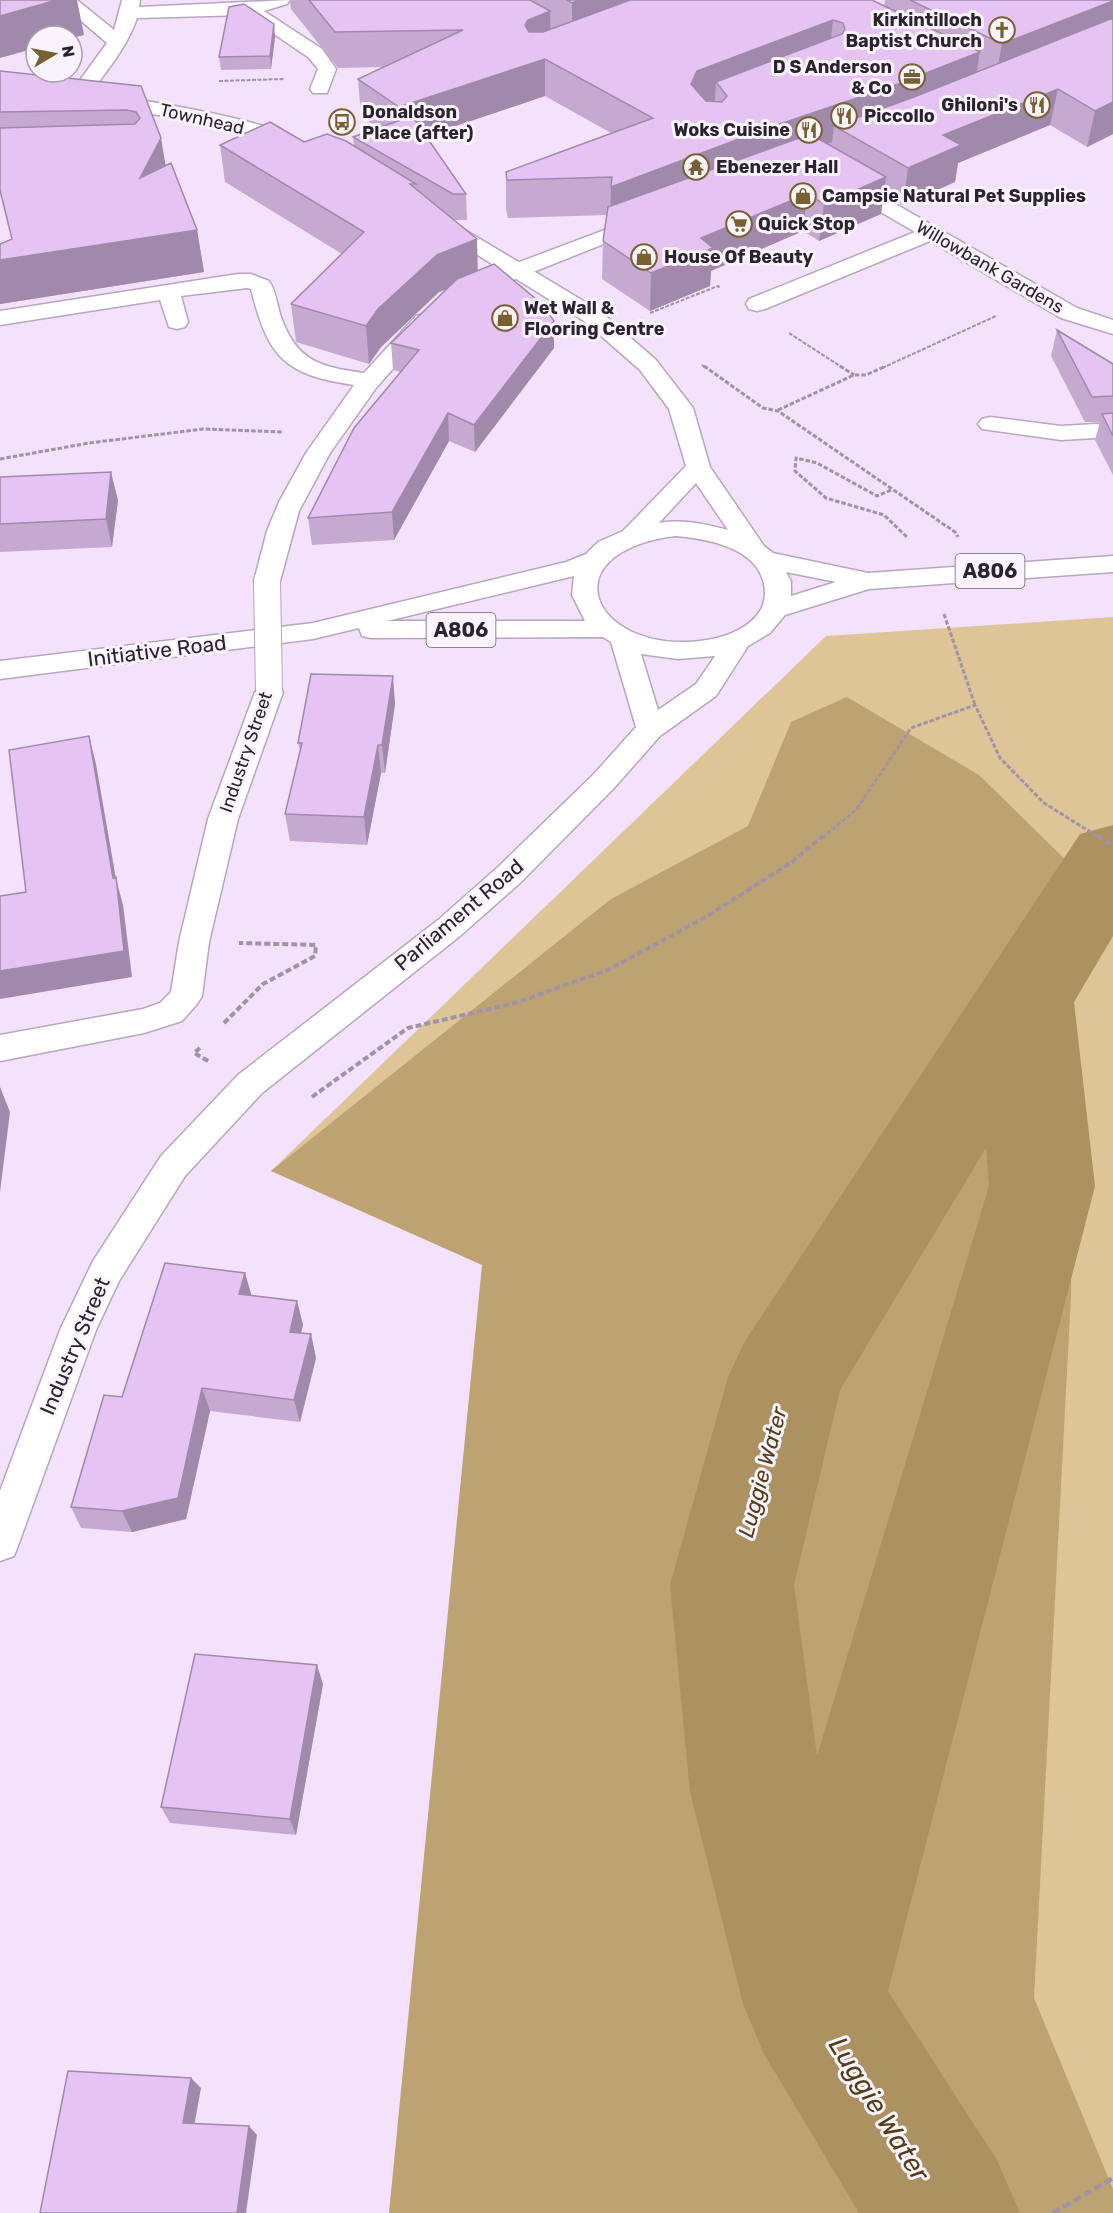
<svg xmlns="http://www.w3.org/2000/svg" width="1113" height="2213" viewBox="0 0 1113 2213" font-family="Rubik,sans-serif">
  <rect width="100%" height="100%" fill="#f4e1fc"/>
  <path fill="#ddc598" d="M1113 617V2213H857L835 1166 271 1171 826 636Z"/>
  <path fill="#bda371" d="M847 697 979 775 1074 868 1071 1296 1034 1998 1113 2189V2213H389L482 1265 271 1171 611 899 748 826 791 722Z"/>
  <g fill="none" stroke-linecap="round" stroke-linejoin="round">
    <path fill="#ac9261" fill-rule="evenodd" d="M1113 825V936L1074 1002 1095 1186 888 1991 997 2160 1020 2213H859L764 2054 743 2004 690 1792 670 1585 728 1377 745 1341 1080 834ZM986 1148 989 1186 817 1756 794 1585 840 1390Z"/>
    <g stroke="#b8a6bf" stroke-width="3">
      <path id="minor" d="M57 0H77L114 30 122 0H140L139 7 290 0 287 4 264 11 322 49 336 69 327 93H313L310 89 318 69 308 57 246 15 137 18C126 50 103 75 84 102H70L67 98 107 43Z
        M843 176 850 178 1077 308 1113 320V334L1061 318 930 241 765 309 757 311 749 309 746 304 749 299 915 232 836 186 833 182 836 178Z
        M647 214 654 216 657 220 654 224 493 288 485 290 477 288 474 283 477 278Z
        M238 274H251L269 281C276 291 277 305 281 317 297 362 321 367 364 373L416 316 424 314 432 316 435 321 376 388 330 453 299 511 280 581 276 587 267 589 258 587 254 581 267 531 279 502 306 453 354 385C285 375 268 358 251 289L247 288 181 296 188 322 185 327 177 329 169 327 160 300 0 325V311Z
        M990 417 1061 426 1113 423V437L1061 440 982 429 978 424 982 419Z
        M269 683 279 686 283 692 238 819 209 942 202 996 197 1004 182 1021 144 1033 0 1061V1035L143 1009 160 1003 171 992 179 942 208 819 255 692 259 686Z"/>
    </g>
    <g stroke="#b8a6bf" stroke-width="3">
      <path id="major" d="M104 95C137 99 288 122 305 146L302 150 295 152 242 133 201 122 97 105 94 101 97 97Z
        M438 216 445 218 600 311 656 360 693 408 710 467 764 546 773 553 868 573 1113 556V572L869 589 785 615 770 633 748 646 716 696 660 736 614 788 520 883 460 936 262 1093 185 1176 119 1281 96 1330 19 1543 14 1556 0 1561V1491L60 1330 93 1261 161 1156 238 1075 438 920 498 867 594 774 636 727 611 642 603 637 371 638 362 636 359 628 313 639 0 679V661L313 623 566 562 586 554 598 542 623 531 686 466 669 409 640 370 584 321 431 226 428 222 431 218ZM696 483 728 530C705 524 683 519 659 523ZM675 536C711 539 764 549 765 593 765 610 754 621 740 629 724 638 706 641 688 642 588 645 553 552 675 536ZM786 572 836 582 791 596V581ZM574 576 572 595 585 621H387ZM641 654 678 659 715 656 696 684 658 710Z"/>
    </g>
    <path stroke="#a193a7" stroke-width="2" stroke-dasharray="4 1.5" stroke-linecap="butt" d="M219 81 284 79
      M650 313 718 286 720 288
      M789 333 843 368
      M702 365 706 368
      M882 368 996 316"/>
    <path stroke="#a193a7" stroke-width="3" stroke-dasharray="4.5 2" stroke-linecap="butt" d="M704 366 763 408 778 411 955 532 958 537
      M840 366 854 375
      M778 410 854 375H866L886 366
      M0 459 89 443 203 429 282 432
      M891 490 877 496 817 463 796 458 795 471 826 498 884 515 908 538
      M944 614 975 705
      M822 838 856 810 911 728 975 705 1000 758 1044 803 1100 838"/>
    <path stroke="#a193a7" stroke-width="4" stroke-dasharray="6 3" stroke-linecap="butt" d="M1098 836 1113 846
      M224 1023 263 984 315 956 316 945 239 943
      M200 1048 194 1053 210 1062
      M312 1097 408 1028 515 1003 608 970 706 917 792 862 823 836"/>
    <path stroke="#a193a7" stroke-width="4.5" stroke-dasharray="8 4" stroke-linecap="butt" d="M1053 2213 1113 2178"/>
    <use href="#minor" fill="#fff" fill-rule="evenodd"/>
    <use href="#major" fill="#fff" fill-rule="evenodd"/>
    <g stroke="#b8a6bf" stroke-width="28" stroke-linecap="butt">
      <path id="minor-bridge" d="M267 581 269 692"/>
    </g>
    <use href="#minor-bridge" stroke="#fff" stroke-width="26"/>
  </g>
  <path fill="#c5a9d1" d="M290 0H872L884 6 885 0H1113V134L1087 147 1050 125 958 163 955 182 903 205 884 194 881 214 819 241 803 231 711 271 710 286 650 311 602 279 603 241 607 215 508 218 506 209V172L611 133 545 96 426 136 466 194 467 220H454L451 218 478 270 554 348 475 452 449 441 394 540 312 545 308 518 401 372 393 370 391 343 445 290 439 292 381 347 369 364 296 342 291 304 342 254 225 182 220 145 304 142 354 146 353 137 378 128 361 116 358 79 383 67 338 68 291 9Z
    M275 37 271 69 221 70 219 57Z
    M0 71 141 86 166 166 197 230 204 272 0 304V244L12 239 0 190Z
    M1057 330 1113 364V475L1095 440 1100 422H1085L1051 356Z
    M0 477 118 500 112 547 0 552Z
    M395 704 385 773H381L367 845 290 841 285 814 300 751 298 743Z
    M245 1273 251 1295 297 1301 303 1325 301 1333 311 1334 316 1358 300 1422 210 1411 186 1519 132 1532 81 1528 71 1507 122 1397Z
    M323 1684 296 1835 170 1823 161 1807Z"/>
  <path fill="#a089aa" d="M57 0H77L84 35 72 38V36H36V48L0 58V16Z
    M526 0H532V18L550 11 551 47 525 61V25Z
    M579 0H677L572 39V3Z
    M1113 1V29L995 80 1002 44Z
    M833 20 829 56 716 82 715 100 695 108 691 84 697 71Z
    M274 24 275 37 271 69 270 56Z
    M980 52 974 89 834 126 832 142 767 165 610 225 611 187 771 127Z
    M545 59V96L402 144 399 107Z
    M1058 89 1050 125 958 163 955 182 903 205 908 168 943 135Z
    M1113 102V134L1087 147 1095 111Z
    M161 138 168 180 140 178Z
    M886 177 881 214 819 241 824 204Z
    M807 194 803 231 711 271 710 286 650 311 651 273 701 238Z
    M197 230 204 272 0 304V260Z
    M477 239 478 277 439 292 381 347 369 364 366 326 378 309 437 255Z
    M554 321V348L475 452 474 425Z
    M448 413 449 441 394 540 392 512Z
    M111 472 118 500 112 547 106 519Z
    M393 676 395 704 385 773 382 745Z
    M89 736 96 764 116 879 123 905 132 977 0 999V971L113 878Z
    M378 745 381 773 367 845 364 817Z
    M0 1087 10 1112 0 1192Z
    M245 1273 252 1297 239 1294Z
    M297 1301 303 1325 295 1355 290 1332Z
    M311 1334 316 1358 300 1422 294 1400Z
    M202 1388 210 1411 186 1519 132 1532 122 1511Z
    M317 1665 323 1684 296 1835 290 1819Z
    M191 2078 201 2088 193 2132 183 2123Z
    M249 2126 257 2135 246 2213H237Z"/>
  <path fill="#e5c4f3" stroke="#a089aa" stroke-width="1.5" fill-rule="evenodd" d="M0 0H57L0 16Z
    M309 0H530L550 11 528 20 525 25 529 32H543L630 0H872L980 52 898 84 771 127 611 187 612 177 507 180 506 172 653 118 545 59 399 107 358 79 463 30 335 32ZM833 20 843 23 845 29 842 34 716 82 727 96 722 102 706 101 691 84 697 71Z
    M567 0H579L572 3Z
    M910 0H1113V1L1002 44Z
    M244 4 274 24 270 56 219 57 229 7Z
    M1113 18V102L1095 111 1058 89 943 135 961 145 908 168 834 126 914 97Z
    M0 71 141 86 161 138 140 178 171 163 197 230 0 260V244L12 239 0 190V128L135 124 140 118 136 112 127 110 0 112Z
    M412 116 466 194H453L353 137Z
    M270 122 304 142 327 134 346 141 416 184H410L477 239 437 255 378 309 366 326 291 304 364 232 220 145Z
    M810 134 886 177 824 204 807 194 701 238 713 248 651 273 603 241 608 207Z
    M494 264 542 304 554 321 474 425 448 413 392 512 308 518 354 428 419 350 391 343 457 279Z
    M1057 330 1113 364V396L1092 397Z
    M1113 413V436L1102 414Z
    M111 472 106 519 0 524V477Z
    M311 674 393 676 382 745H378L364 817 285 814 302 743H298Z
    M89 736 113 878 116 877 124 951 0 971V896L26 892 9 750Z
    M165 1263 245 1273 239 1294 297 1301 290 1332 311 1334 294 1400 202 1388 178 1498 122 1511 71 1507 104 1395 122 1397Z
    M195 1654 317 1665 290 1819 161 1807Z
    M68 2071 191 2078 183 2123 249 2126 237 2213H40Z"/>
  <defs>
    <g id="church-ring" transform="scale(1.35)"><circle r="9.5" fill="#fbf3fe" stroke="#786031" stroke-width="1.5"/><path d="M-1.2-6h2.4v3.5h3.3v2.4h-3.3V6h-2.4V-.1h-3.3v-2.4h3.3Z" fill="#786031"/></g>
    <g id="office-ring" transform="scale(1.35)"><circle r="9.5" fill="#fbf3fe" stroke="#786031" stroke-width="1.5"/><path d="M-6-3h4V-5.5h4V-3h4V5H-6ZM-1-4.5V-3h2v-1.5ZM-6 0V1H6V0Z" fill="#786031"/></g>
    <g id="restaurant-ring" transform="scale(1.35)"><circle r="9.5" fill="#fbf3fe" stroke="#786031" stroke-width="1.5"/><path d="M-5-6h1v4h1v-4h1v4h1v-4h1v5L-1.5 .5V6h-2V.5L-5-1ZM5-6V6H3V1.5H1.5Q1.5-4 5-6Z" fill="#786031"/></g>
    <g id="bus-ring" transform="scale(1.35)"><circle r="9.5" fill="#fbf3fe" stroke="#786031" stroke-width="1.5"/><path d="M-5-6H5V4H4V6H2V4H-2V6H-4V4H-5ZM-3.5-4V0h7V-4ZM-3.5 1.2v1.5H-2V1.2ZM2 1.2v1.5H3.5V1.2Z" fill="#786031"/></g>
    <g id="temple-ring" transform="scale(1.35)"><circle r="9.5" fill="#fbf3fe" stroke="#786031" stroke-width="1.5"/><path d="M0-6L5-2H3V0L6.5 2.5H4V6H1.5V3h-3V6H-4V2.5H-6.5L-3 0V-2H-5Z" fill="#786031"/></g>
    <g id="shop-ring" transform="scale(1.35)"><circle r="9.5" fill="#fbf3fe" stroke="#786031" stroke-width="1.5"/><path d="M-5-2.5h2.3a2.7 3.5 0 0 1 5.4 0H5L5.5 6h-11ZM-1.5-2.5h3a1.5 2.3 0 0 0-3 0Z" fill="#786031"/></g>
    <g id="supermarket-ring" transform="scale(1.35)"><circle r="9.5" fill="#fbf3fe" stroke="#786031" stroke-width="1.5"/><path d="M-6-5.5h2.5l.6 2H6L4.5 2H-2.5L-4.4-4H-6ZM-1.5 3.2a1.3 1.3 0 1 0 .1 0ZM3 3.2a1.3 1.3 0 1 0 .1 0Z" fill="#786031"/></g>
  </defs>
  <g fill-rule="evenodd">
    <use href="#church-ring" x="1002" y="30"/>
    <use href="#office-ring" x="912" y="77"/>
    <use href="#restaurant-ring" x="1037" y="105"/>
    <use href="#restaurant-ring" x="844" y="116"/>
    <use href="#bus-ring" x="342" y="122"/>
    <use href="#restaurant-ring" x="809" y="130"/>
    <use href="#temple-ring" x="696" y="167"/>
    <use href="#shop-ring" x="803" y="196"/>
    <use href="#supermarket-ring" x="739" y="224"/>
    <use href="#shop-ring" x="644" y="257"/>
    <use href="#shop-ring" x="505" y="318"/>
  </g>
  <g text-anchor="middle" stroke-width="6" stroke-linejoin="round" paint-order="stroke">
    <g font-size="18" font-weight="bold" fill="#2b242e" stroke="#fbf3fe" text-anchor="start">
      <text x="982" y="26" text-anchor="end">Kirkintilloch<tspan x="982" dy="21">Baptist Church</tspan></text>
      <text x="892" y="73" text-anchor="end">D S Anderson<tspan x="892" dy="21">&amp; Co</tspan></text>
      <text x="1018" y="111" text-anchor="end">Ghiloni's</text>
      <text x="362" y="118">Donaldson<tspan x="362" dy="21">Place (after)</tspan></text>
      <text x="864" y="122">Piccollo</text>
      <text x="790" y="136" text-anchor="end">Woks Cuisine</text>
      <text x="716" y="173">Ebenezer Hall</text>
      <text x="822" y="202">Campsie Natural Pet Supplies</text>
      <text x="758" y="230">Quick Stop</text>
      <text x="664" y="263">House Of Beauty</text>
      <text x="524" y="314">Wet Wall &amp;<tspan x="524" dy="21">Flooring Centre</tspan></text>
    </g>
    <g font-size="18" fill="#2b242e" stroke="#fbf3fe">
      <text transform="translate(202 119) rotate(13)" y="6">Townhead</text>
      <text transform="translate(990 267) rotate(30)" y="6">Willowbank Gardens</text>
      <text transform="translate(246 752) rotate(-71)" y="6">Industry Street</text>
    </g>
    <g fill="#fbf3fe" stroke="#69626c" stroke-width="1.5">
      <rect x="955.5" y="554" width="69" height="34" rx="4.5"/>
      <rect x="426.5" y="613" width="69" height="34" rx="4.5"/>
    </g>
    <g font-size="20" font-weight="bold" fill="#2b242e">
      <text x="990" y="578">A806</text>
      <text x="461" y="637">A806</text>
    </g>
    <g font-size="21" fill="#2b242e" stroke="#fbf3fe">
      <text transform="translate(157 651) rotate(-7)" y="7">Initiative Road</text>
      <text transform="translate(459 915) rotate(-40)" y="7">Parliament Road</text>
      <text transform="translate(75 1346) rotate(-67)" y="7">Industry Street</text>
    </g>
    <g font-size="22" font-style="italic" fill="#523f17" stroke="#fbf3fe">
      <text transform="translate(762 1472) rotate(-75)" y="8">Luggie Water</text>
    </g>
    <g font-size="27" font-style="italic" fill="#523f17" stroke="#fbf3fe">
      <text transform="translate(879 2109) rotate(58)" y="9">Luggie Water</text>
    </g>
  </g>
  <g transform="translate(54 54) rotate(80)"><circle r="28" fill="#fbf3fe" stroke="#a8a0ab" stroke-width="1.5"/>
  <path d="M0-4.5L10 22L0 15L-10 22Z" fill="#786031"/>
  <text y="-9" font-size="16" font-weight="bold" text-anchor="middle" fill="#2b242e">N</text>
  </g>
</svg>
